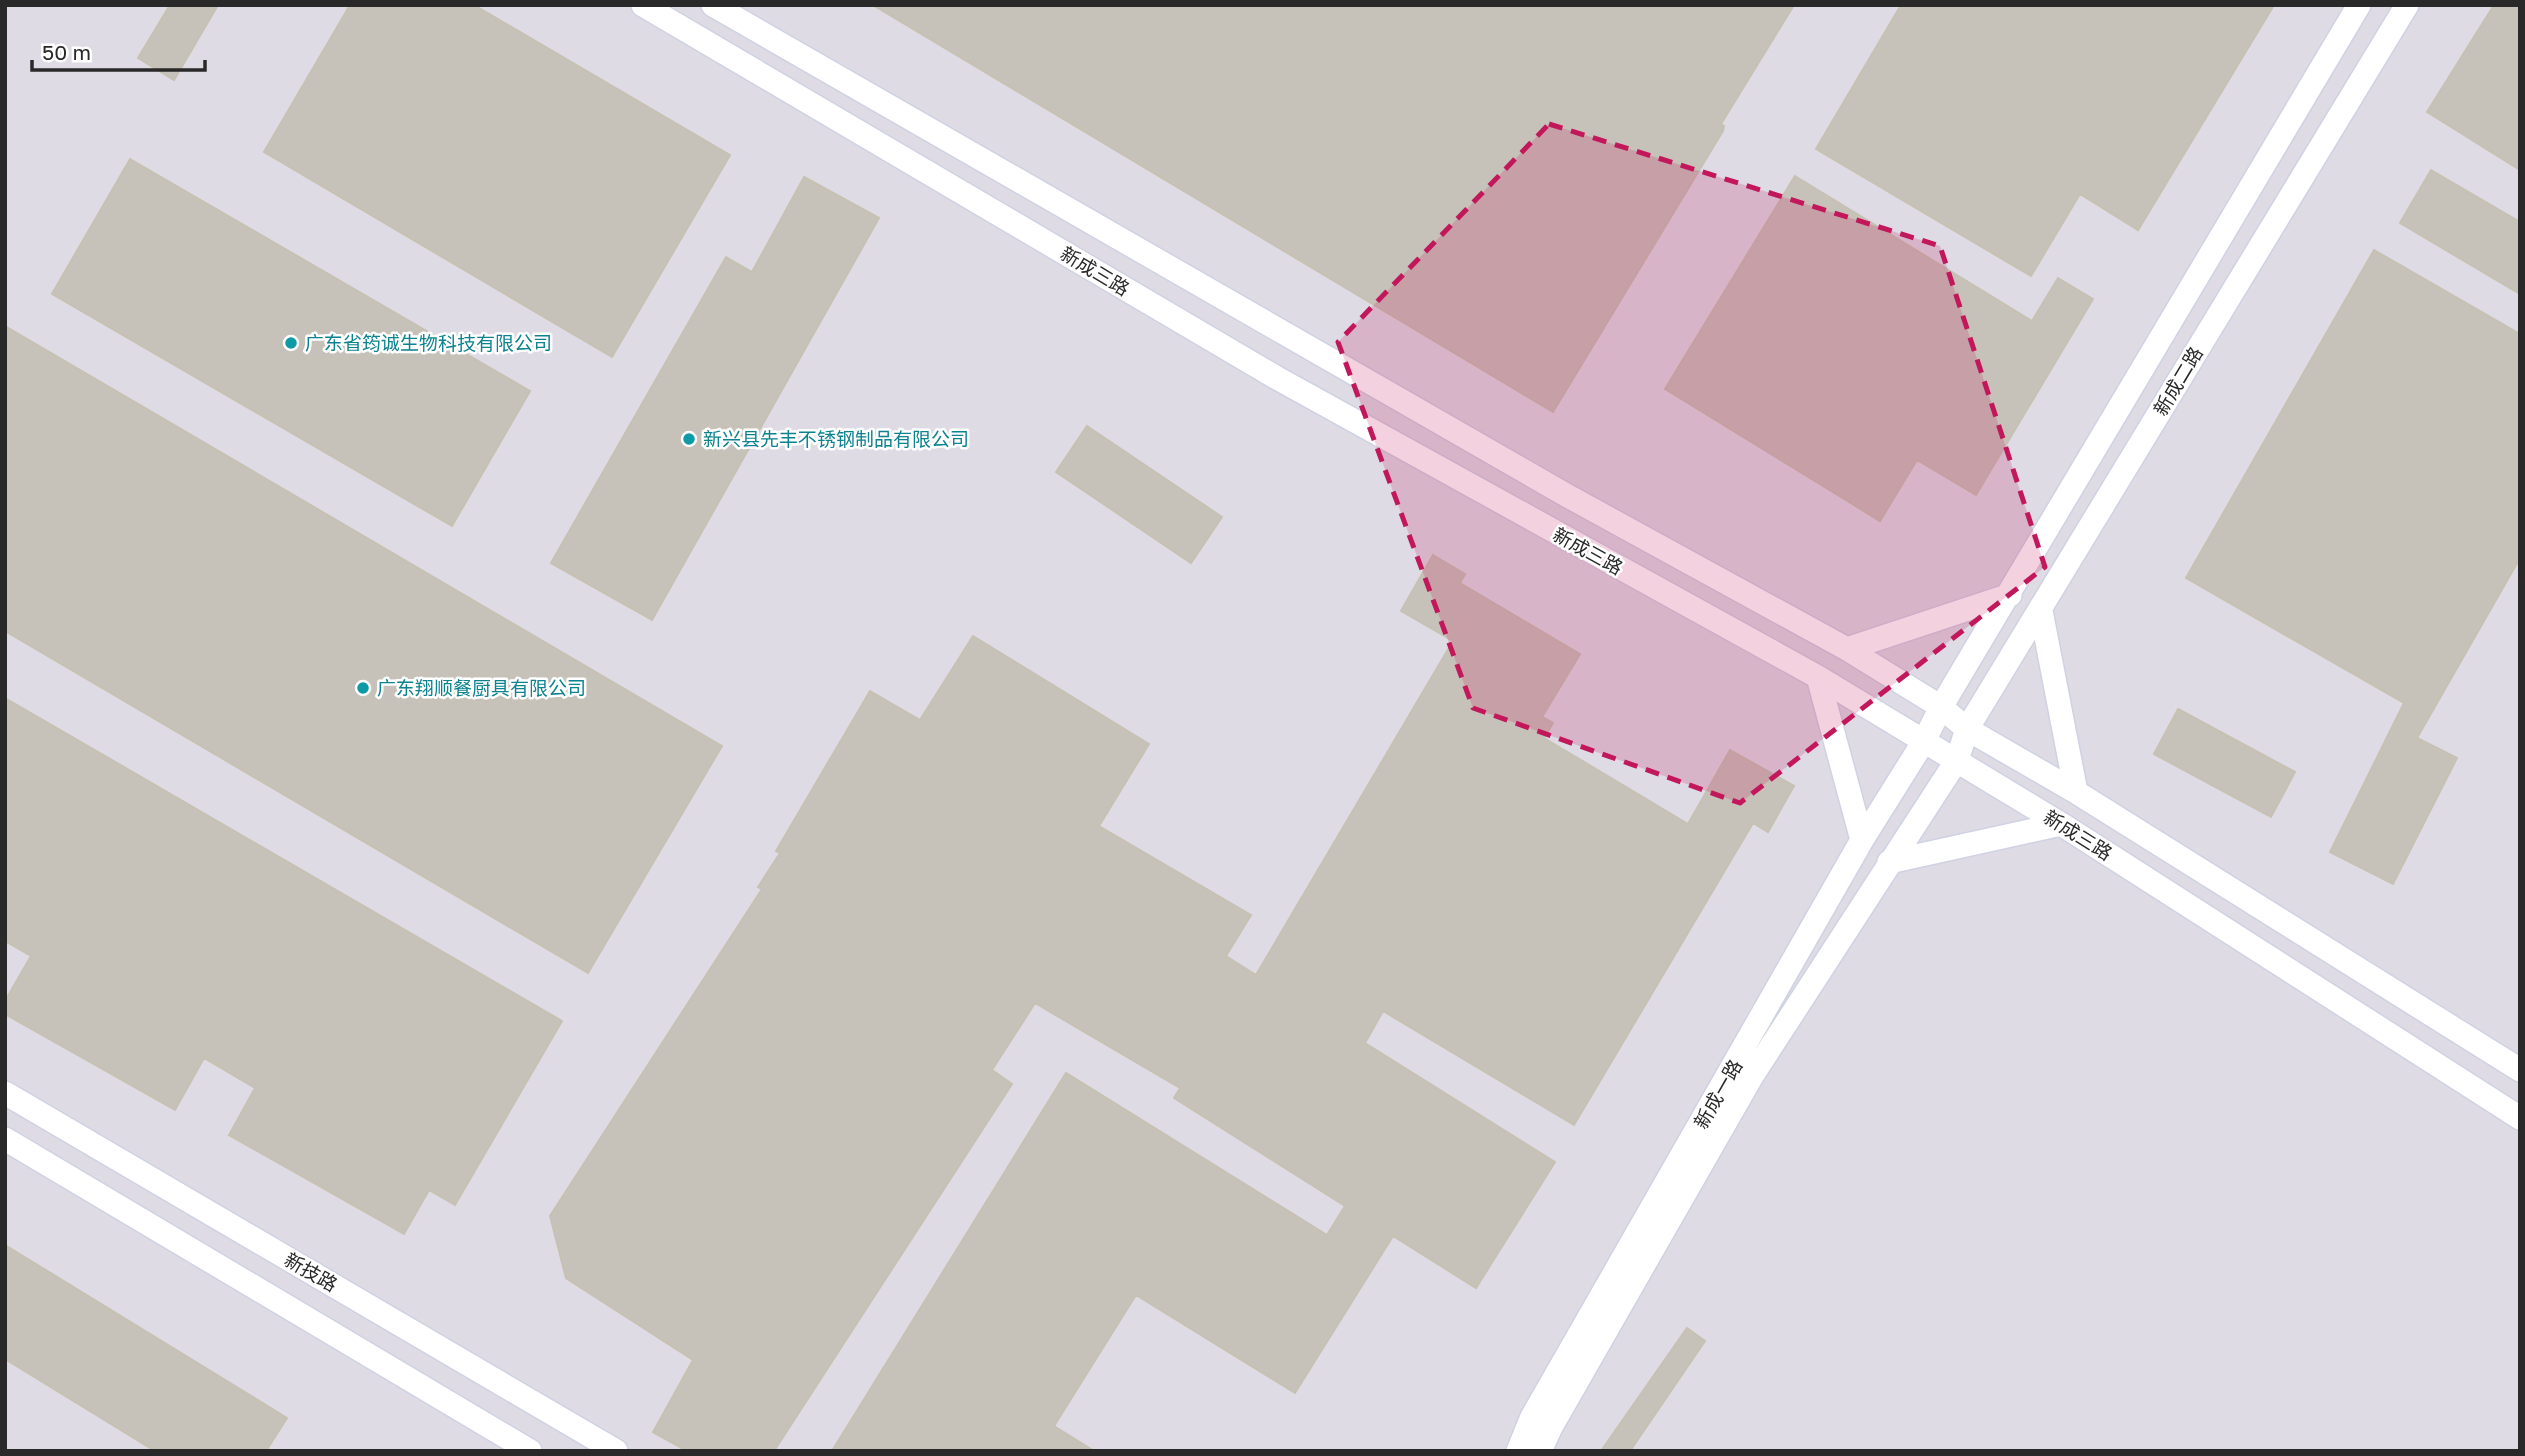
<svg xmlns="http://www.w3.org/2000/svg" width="2525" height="1456" viewBox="0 0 2525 1456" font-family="'Golos Text','Noto Sans SC',sans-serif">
  <rect width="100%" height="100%" fill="#ece5d9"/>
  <path fill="#dedbe4" d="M5 5H2520V1451H5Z"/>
  <path fill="#c7c2b9" stroke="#c7c1b3" stroke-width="2" d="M170 5H218L174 80 138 58Z
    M350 5H474L730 155 612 357 264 152Z
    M873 5H1794L1721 124 1724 126 1723 131 1553 412Z
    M1901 5H2274L2138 230 2080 194 2031 276 1816 149Z
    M2494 5H2520V170L2427 112Z
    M130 159 530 391 452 526 52 294Z
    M2431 170 2520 222V294L2400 223Z
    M1795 176 2032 321 2058 278 2093 299 1976 495 1917 460 1880 521 1665 389Z
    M804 177 879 218 652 620 551 563 726 257 752 272Z
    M2374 250 2520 334V558L2417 738 2457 758 2393 884 2330 852 2404 703 2186 578Z
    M5 326 722 746 588 973 5 631Z
    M1087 426 1222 517 1191 563 1056 472Z
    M1433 555 1465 574 1460 583 1580 654 1542 717 1553 723 1544 738 1688 824 1730 750 1794 786 1768 832 1753 823 1574 1125 1383 1011 1365 1043 1555 1162 1476 1288 1393 1236 1295 1393 1136 1295 1054 1426 1094 1451H832L1066 1073 1327 1235 1345 1206 1174 1098 1180 1088 1035 1003 992 1070 1012 1084 774 1451H687L653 1432 693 1360 566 1278 550 1216 762 889 758 887 780 853 776 851 870 691 920 720 973 636 1149 744 1099 826 1251 915 1226 956 1256 975 1453 641 1401 611Z
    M5 698 562 1021 455 1205 429 1190 404 1234 229 1135 255 1088 204 1058 175 1110 5 1014V1001L31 956 5 941Z
    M2178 709 2295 772 2271 817 2154 754Z
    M5 1245 287 1418 266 1451H155L5 1359Z
    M1687 1328 1705 1341 1630 1451H1601Z"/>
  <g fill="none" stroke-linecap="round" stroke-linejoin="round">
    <g stroke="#cfd2e3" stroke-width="26">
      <path id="minor" d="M643 5 1277 378 1818 677 2061 824 2520 1118
        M713 5 1566 495 1847 649 1941 707 1967 729 2076 792 2520 1070
        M2041 611 2076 792
        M1847 649 2010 595
        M1818 677 1862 840
        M1889 862 2061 824
        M5 1093 616 1451
        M5 1139 530 1451
        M1518 1451 1532 1417 1862 840 1924 741 1941 707 2359 5
        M1540 1451 1551 1427 1752 1076 1957 760 1967 729 2407 5"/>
    </g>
    <use href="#minor" stroke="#fff" stroke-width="23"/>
  </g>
  <path fill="#c2185b" fill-opacity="0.2" stroke="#c2185b" stroke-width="5" stroke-dasharray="14 9" stroke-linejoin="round" d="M1549 124 1940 246 2045 567 1740 803 1473 708 1338 342Z"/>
  <g fill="#0f9aa8" stroke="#fff" stroke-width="2.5">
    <circle cx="291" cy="343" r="7"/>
    <circle cx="689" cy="439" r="7"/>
    <circle cx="363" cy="688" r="7"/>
  </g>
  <g text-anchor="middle" stroke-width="5" stroke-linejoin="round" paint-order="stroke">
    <g font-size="19" fill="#292929" stroke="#fff">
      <text transform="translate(1095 271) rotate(31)" y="7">新成三路</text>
      <text transform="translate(2178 381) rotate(-59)" y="7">新成二路</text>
      <text transform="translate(1588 551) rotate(29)" y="7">新成三路</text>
      <text transform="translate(2078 835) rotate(32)" y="7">新成三路</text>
      <text transform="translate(1718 1094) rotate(-60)" y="7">新成一路</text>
      <text transform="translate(311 1272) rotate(30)" y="7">新技路</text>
    </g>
    <g font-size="19" fill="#0d838f" stroke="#fff" text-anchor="start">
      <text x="305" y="350">广东省筠诚生物科技有限公司</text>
      <text x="703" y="446">新兴县先丰不锈钢制品有限公司</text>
      <text x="377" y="695">广东翔顺餐厨具有限公司</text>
    </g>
  </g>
  <rect width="2525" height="1456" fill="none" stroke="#292929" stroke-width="14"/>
  <path d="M32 60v10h173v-10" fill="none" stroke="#292929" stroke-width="3.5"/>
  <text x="42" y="60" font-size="21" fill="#292929" stroke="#ffffff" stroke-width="5" paint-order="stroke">50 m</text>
</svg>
